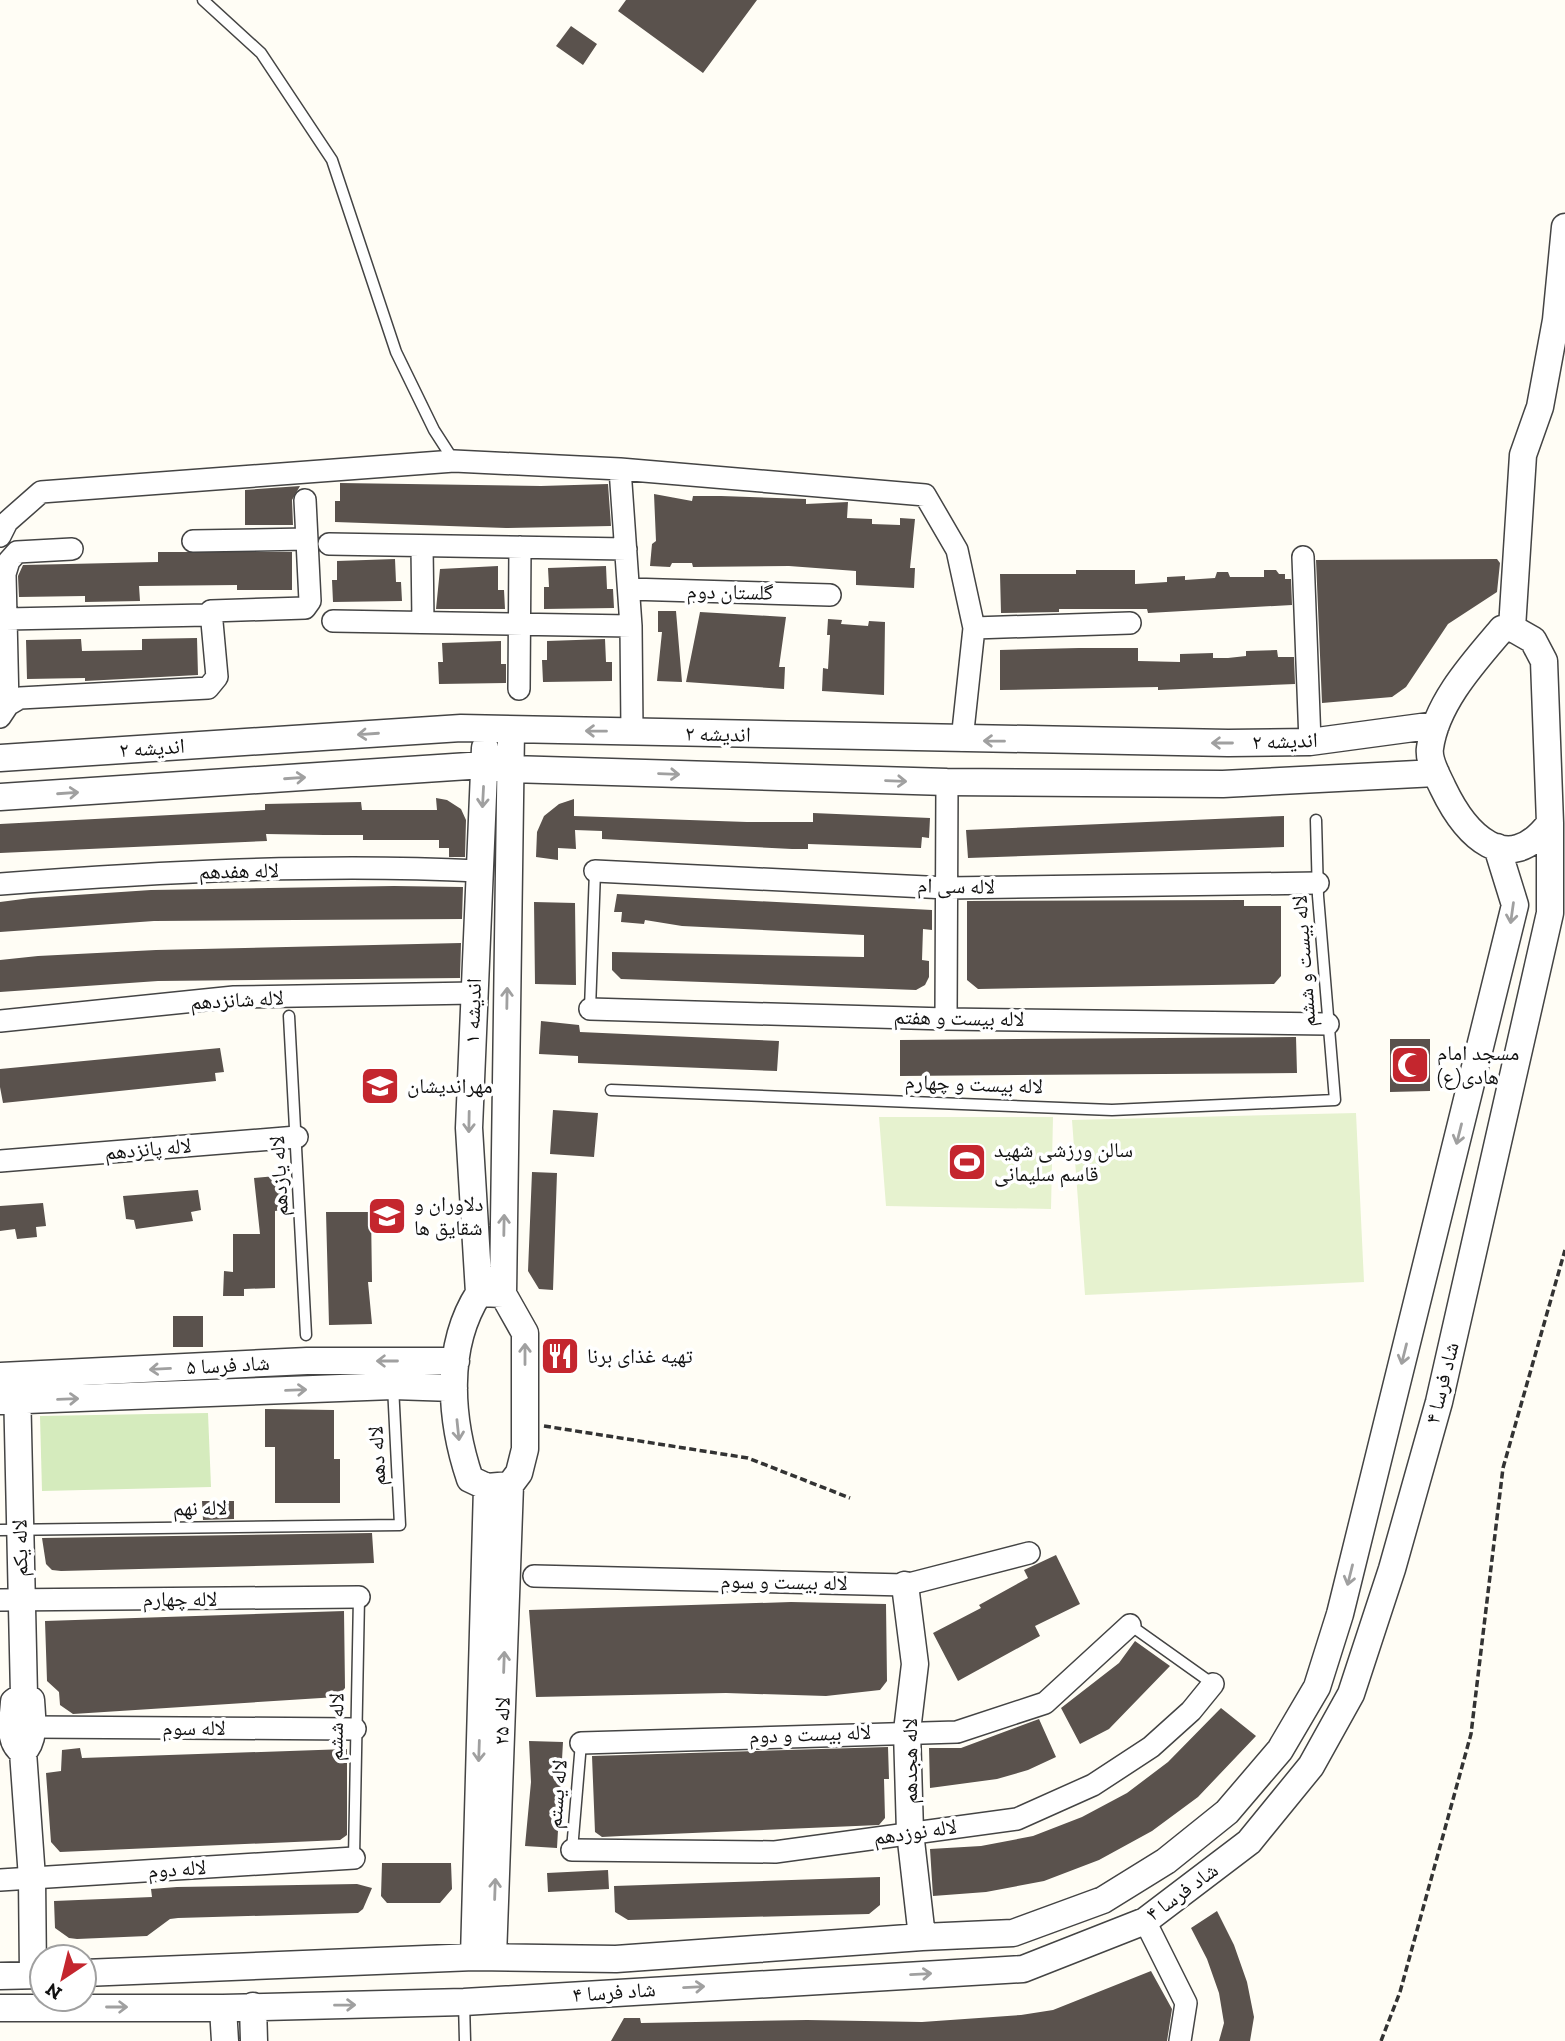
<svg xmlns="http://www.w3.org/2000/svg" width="1565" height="2041" viewBox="0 0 1565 2041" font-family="'Zilla Slab','Noto Naskh Arabic',serif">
  <rect width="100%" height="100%" fill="#fffdf5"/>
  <path fill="#d5ebbd" d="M208 1413 211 1487 42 1491 40 1416Z"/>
  <path fill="#e6f2cf" d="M1356 1113 1364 1282 1085 1295 1072 1120Z
    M879 1117H1053L1051 1209 886 1206Z"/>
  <path fill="#5a524d" d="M626 0H757L703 73 618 11Z
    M571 26 597 44 583 65 556 46Z
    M340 483 541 486 608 484 611 526 506 528 335 522V501H340Z
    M300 486 292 500 293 525H245V490Z
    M654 494 692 501 693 496H721L806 499V504L848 502 847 518 872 519V524L900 525V518L915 519 910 568H915L914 588 856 585V571L789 566 693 567 692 563H672L670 567 650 566 652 544 656 541Z
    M158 552H292V590H237V585L139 586 140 601 85 602V596L19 597 18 576 23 565 158 562Z
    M395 559 396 582H401L402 601 333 602 332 580H337V561Z
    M1497 559 1500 563 1497 592 1448 624 1406 687 1392 697 1322 703 1316 560Z
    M498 566V590H504L505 609H436L440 569Z
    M606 566 607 589H613L614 608 544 609V587H549L548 568Z
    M1076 570H1135V584L1167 582V577L1185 576V580L1215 578 1217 572H1228L1230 577H1264V570H1276L1279 574H1285V579H1291L1292 605 1148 613 1147 609H1059V612L1001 613 1000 574H1076Z
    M658 611H676L682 682 657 681 662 632H658Z
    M700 612 786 617 779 667H785L784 689 686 682Z
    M828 619 842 620 841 624 868 626 869 621 885 622 884 695 822 691 823 668 828 669 830 635H827Z
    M197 638 198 675 85 681V678L27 679 26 640 81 639 82 651 142 650V639Z
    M605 639 606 662H612V681L543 682 542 660H547V641Z
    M501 641V664H506V683L439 684 438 662H443L442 643Z
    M1079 648H1138V661L1180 662V654L1213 653V658H1228L1246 656V651L1277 650 1278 657H1294L1295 684 1158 690V687L1000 690V650Z
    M436 798 447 800 461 809 466 820 465 857H449V848H439V840H363V835H324L266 834 267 841 0 853V824L265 810V804L361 802 362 810H437Z
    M574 799V816L747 822H813V813L930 818 929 838 922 837 921 848 808 844V849H792L602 839V831L575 830 576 849 558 848V860L536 857 537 832 544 816 559 804Z
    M1284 816V847L968 858 966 830Z
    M394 886 463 887 462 919 154 921 0 932V902L31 898 151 890Z
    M617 894 932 910V930L923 929 922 960 929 961V977L925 985 916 990 621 979 612 970V952L864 957V935L682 926 645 920 644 924 621 922 622 912H614Z
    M1244 900V906H1281V976L1274 984 978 989 967 980V901Z
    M534 902 575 903 576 985 535 984Z
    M461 943 460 978 158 981 0 992V960L38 956 156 950Z
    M541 1021 579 1025 580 1032 779 1041 777 1071 578 1063V1056L539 1054Z
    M1296 1037 1297 1073 900 1076V1040Z
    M1390 1039H1430V1091L1390 1092Z
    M220 1048 224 1072 215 1073 216 1081 3 1103 0 1087V1069Z
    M553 1110 598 1113 594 1157 550 1154Z
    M532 1172 557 1173 553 1290 539 1289 528 1271Z
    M287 1175 290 1209 275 1211V1288L244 1289V1296H223L224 1271 233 1272V1234H260L254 1178Z
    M198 1190 201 1210 191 1212 193 1221 136 1229 134 1220 126 1219 123 1196Z
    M43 1203 46 1226 36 1227 37 1237 17 1239 15 1229 0 1231V1206Z
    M326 1212H371L372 1282H368L372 1324 329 1325Z
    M173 1316H203V1347H173Z
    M265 1409 334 1410V1459H340V1503H275V1447H265Z
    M202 1501H234V1519L203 1520Z
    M372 1533 374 1563 61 1571 52 1570 46 1564 42 1538Z
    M1056 1555 1080 1604 1035 1626 1040 1636 958 1681 933 1633 981 1608 979 1605 1028 1578 1024 1570Z
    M791 1602 886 1604 887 1681 880 1690 826 1696 726 1693 536 1697 529 1610Z
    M344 1611 345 1688 337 1697 73 1714 60 1705 59 1692 47 1681 45 1621Z
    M1135 1641 1170 1666 1109 1729 1080 1744 1061 1708 1119 1663Z
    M1221 1708 1256 1736 1198 1797 1152 1831 1099 1860 1044 1881 986 1892 933 1896 930 1849 981 1846 1033 1836 1082 1817 1127 1793 1168 1762Z
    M1039 1719 1056 1757 1028 1770 997 1779 930 1788 929 1748H961Z
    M529 1741 563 1742 557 1848 525 1846 531 1782Z
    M888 1747 889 1779H884L885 1818 879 1825 621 1836 602 1837 595 1832 592 1756Z
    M80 1748 82 1758 347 1749V1835L340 1840 60 1852 51 1842 46 1773 61 1771 62 1750Z
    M382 1863H451L452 1889 440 1903H387L381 1896Z
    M608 1870 609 1889 548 1892 547 1873Z
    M880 1877V1905L869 1914 628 1920 615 1912 614 1886Z
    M357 1884 372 1888 363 1909 358 1913 178 1918 170 1919 147 1936 77 1939 69 1938 55 1928 54 1901 152 1897 151 1889 177 1887Z
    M1217 1911 1234 1945 1247 1982 1254 2017 1250 2041H1219L1224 2023 1219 1993 1207 1959 1191 1928Z
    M1151 1971 1172 2009 1167 2041H611L624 2018H640L641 2023 807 2020 922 2022 1021 2015 1053 2010Z"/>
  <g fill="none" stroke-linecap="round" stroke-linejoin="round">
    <g stroke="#444" stroke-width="13">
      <path id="service" d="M203 0 261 53 332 160 396 352 434 430 454 461
        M590 1009 595 871
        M289 1016 306 1335
        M611 1090 1112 1110 1335 1100 1318 896 1316 820
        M0 1530 400 1525 393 1386
        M1130 1625 1213 1684
        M572 1850 581 1743
        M354 1858 359 1597
        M464 2002 465 2041"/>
    </g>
    <g stroke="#444" stroke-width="24">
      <path id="minor" d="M620 469 631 626 632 731
        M0 536 7 522 41 492 454 461 620 469 925 495 957 550 974 628 962 740
        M193 541 307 539
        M329 544 626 549
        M422 546 423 622
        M1303 557 1310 742
        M629 589 830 595
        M6 619 207 615 211 611 305 608 310 601 305 500
        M333 621 631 626
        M974 628 1130 623
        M519 689 520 547
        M8 705 5 574 9 561 17 552 72 549
        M0 717 8 705 20 698 208 688 217 677 211 611
        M595 871 947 888 1318 883
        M0 884C159 872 319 863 479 871
        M590 1009 946 1019 1328 1024
        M946 1019 947 782
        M0 1021 234 997 474 993
        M0 1161 297 1137
        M534 1576 905 1585 1029 1553
        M0 1600 359 1597
        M33 1727 355 1729
        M581 1743 957 1732 1045 1703 1130 1625
        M572 1850 775 1852 1017 1819 1093 1785 1151 1747 1191 1711 1213 1684
        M0 1880 354 1858
        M1145 1921 1186 2003 1180 2041"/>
    </g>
    <g stroke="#444" stroke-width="29">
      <path id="tertiary" d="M1512 628 1533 640 1544 661 1550 823C1507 880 1465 834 1443 788 1438 777 1428 761 1430 748 1436 703 1474 662 1502 629Z
        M1512 628 1523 455 1540 407 1556 320 1565 227
        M0 758 461 728 1228 743 1310 742 1436 725
        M0 797 484 765 510 769 947 782 1223 784 1436 773
        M479 1293 469 1128 485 748
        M503 1294 479 1293C444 1347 450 1420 470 1479L487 1487 510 1485 519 1473 525 1449V1333L503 1294 511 730
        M0 1376 307 1361H456
        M17 1386 24 1695
        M0 1401 393 1386 454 1388
        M905 1585 915 1664 907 1731 910 1832 922 1937
        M24 1695 31 1700C32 1718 36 1739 23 1752 7 1741 13 1720 14 1702Z
        M23 1752 32 1878 33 1975
        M474 1957 487 1487
        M493 1957 510 1485
        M84 1973 474 1957 616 1959 922 1937 1013 1933 1103 1900 1166 1861 1227 1812 1280 1750 1317 1687 1340 1614 1515 905 1497 847
        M0 1976 42 1975
        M253 2006 254 2041
        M0 2008H223L464 2002 1023 1969 1145 1921 1249 1842 1311 1766 1351 1694 1392 1569 1439 1402 1550 913V823
        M223 2008 225 2041"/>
    </g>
    <path stroke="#333" stroke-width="3.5" stroke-dasharray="7 3.5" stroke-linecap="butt" d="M544 1426 748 1458 850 1498
      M1381 2041 1400 1992 1471 1734 1503 1468 1565 1250"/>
    <use href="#service" stroke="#fff" stroke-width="10"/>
    <use href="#minor" stroke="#fff" stroke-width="21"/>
    <use href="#tertiary" stroke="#fff" stroke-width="26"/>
  </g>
  <defs><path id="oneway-shaft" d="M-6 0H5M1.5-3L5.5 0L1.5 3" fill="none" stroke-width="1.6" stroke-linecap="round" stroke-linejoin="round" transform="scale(1.75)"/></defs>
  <g stroke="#a0a0a0">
    <use href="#oneway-shaft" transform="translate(596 731) rotate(-179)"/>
    <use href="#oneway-shaft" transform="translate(368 734) rotate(176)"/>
    <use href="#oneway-shaft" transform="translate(994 741) rotate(-179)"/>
    <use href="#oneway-shaft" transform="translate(1222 743) rotate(-180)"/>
    <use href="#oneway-shaft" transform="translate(669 774) rotate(2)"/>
    <use href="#oneway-shaft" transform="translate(295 778) rotate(-4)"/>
    <use href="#oneway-shaft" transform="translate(896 781) rotate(2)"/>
    <use href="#oneway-shaft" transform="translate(68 793) rotate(-4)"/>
    <use href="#oneway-shaft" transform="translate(483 797) rotate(93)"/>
    <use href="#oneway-shaft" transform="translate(1512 913) rotate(98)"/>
    <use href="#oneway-shaft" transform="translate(507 998) rotate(-89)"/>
    <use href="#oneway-shaft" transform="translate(469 1122) rotate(91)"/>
    <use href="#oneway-shaft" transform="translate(1459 1134) rotate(104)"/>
    <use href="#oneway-shaft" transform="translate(504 1225) rotate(-89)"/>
    <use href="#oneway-shaft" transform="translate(525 1354) rotate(-90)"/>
    <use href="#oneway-shaft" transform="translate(1404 1354) rotate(104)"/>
    <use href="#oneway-shaft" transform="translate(387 1361) rotate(-180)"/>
    <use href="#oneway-shaft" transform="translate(160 1369) rotate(177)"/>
    <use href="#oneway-shaft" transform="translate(296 1390) rotate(-2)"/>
    <use href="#oneway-shaft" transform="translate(68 1399) rotate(-2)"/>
    <use href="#oneway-shaft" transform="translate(458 1430) rotate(84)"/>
    <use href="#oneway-shaft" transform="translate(1350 1575) rotate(104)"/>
    <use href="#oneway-shaft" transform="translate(504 1662) rotate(-88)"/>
    <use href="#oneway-shaft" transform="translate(479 1751) rotate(92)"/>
    <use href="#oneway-shaft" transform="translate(495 1889) rotate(-88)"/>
    <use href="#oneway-shaft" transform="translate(921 1974) rotate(-3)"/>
    <use href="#oneway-shaft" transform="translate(694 1987) rotate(-3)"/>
    <use href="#oneway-shaft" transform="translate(345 2005) rotate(-1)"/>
    <use href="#oneway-shaft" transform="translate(117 2007)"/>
  </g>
  <defs>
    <g id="mosque-square" transform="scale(2.0125)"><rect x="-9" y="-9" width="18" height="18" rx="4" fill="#c4262e" stroke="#fff"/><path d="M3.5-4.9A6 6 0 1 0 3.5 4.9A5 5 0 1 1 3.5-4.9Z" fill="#fff"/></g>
    <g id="school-square" transform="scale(2.0125)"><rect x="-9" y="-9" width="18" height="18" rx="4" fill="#c4262e" stroke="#fff"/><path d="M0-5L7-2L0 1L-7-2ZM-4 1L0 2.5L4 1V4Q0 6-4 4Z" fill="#fff"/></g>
    <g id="stadium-square" transform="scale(2.0125)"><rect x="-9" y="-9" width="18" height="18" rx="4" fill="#c4262e" stroke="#fff"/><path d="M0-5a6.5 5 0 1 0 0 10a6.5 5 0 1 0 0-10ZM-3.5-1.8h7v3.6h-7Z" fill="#fff"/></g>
    <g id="restaurant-square" transform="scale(2.0125)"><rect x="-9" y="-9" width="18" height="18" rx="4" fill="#c4262e" stroke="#fff"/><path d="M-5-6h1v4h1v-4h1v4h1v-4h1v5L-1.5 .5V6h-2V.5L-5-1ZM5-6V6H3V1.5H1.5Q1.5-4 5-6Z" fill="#fff"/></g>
  </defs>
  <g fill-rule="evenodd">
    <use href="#mosque-square" x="1410" y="1065"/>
    <use href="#school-square" x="380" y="1086"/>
    <use href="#stadium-square" x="967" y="1162"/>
    <use href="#school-square" x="387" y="1216"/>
    <use href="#restaurant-square" x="560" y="1356"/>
  </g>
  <g text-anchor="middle" stroke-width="7" stroke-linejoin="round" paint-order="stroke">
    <g font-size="21" fill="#111" stroke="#fff">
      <text transform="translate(730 592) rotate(1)" y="7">گلستان دوم</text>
      <text transform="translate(718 734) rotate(1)" y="7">اندیشه ۲</text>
      <text transform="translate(1285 741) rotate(-2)" y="7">اندیشه ۲</text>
      <text transform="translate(152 748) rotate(-4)" y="7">اندیشه ۲</text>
      <text transform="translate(239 871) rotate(-1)" y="7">لاله هفدهم</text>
      <text transform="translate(956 886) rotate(1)" y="7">لاله سی ام</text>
      <text transform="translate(1304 961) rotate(-94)" y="7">لاله بیست و ششم</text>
      <text transform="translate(237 1000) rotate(-3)" y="7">لاله شانزدهم</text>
      <text transform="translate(473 1011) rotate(-88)" y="7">اندیشه ۱</text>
      <text transform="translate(959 1018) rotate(1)" y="7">لاله بیست و هفتم</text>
      <text transform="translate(974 1084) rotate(2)" y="7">لاله بیست و چهارم</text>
      <text transform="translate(148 1149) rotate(-5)" y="7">لاله پانزدهم</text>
      <text transform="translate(279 1176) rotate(-93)" y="7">لاله یازدهم</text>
      <text transform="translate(228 1365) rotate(-3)" y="7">شاد فرسا ۵</text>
      <text transform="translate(1442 1383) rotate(-76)" y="7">شاد فرسا ۴</text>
      <text transform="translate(377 1456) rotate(-93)" y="7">لاله دهم</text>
      <text transform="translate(200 1508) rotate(-1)" y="7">لاله نهم</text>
      <text transform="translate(20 1548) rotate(-91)" y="7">لاله یکم</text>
      <text transform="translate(784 1582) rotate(1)" y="7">لاله بیست و سوم</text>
      <text x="180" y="1606">لاله چهارم</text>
      <text transform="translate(502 1721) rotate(-88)" y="7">لاله ۲۵</text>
      <text transform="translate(336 1727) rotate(-89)" y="7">لاله ششم</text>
      <text x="194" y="1735">لاله سوم</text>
      <text transform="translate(810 1734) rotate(-2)" y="7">لاله بیست و دوم</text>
      <text transform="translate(910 1761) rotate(-90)" y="7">لاله هجدهم</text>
      <text transform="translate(557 1794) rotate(-85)" y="7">لاله یستم</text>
      <text transform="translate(915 1832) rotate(-8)" y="7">لاله نوزدهم</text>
      <text transform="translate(177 1869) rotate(-4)" y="7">لاله دوم</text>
      <text transform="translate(1182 1892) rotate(-36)" y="7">شاد فرسا ۴</text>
      <text transform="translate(614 1992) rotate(-4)" y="7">شاد فرسا ۴</text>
    </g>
    <g font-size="21" fill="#111" stroke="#fff" text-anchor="start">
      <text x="1437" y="1060">مسجد امام<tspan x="1437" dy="24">هادی(ع)</tspan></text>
      <text x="407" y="1093">مهراندیشان</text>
      <text x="994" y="1157">سالن ورزشی شهید<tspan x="994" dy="24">قاسم سلیمانی</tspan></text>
      <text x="414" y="1211">دلاوران و<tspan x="414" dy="24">شقایق ها</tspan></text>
      <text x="587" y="1363">تهیه غذای برنا</text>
    </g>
  </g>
  <g transform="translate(63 1978) rotate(215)"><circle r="33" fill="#ffffff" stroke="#a0a0a0" stroke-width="2"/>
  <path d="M0-5L12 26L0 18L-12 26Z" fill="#c4262e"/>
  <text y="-10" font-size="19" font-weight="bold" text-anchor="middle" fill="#111111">N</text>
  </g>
</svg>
